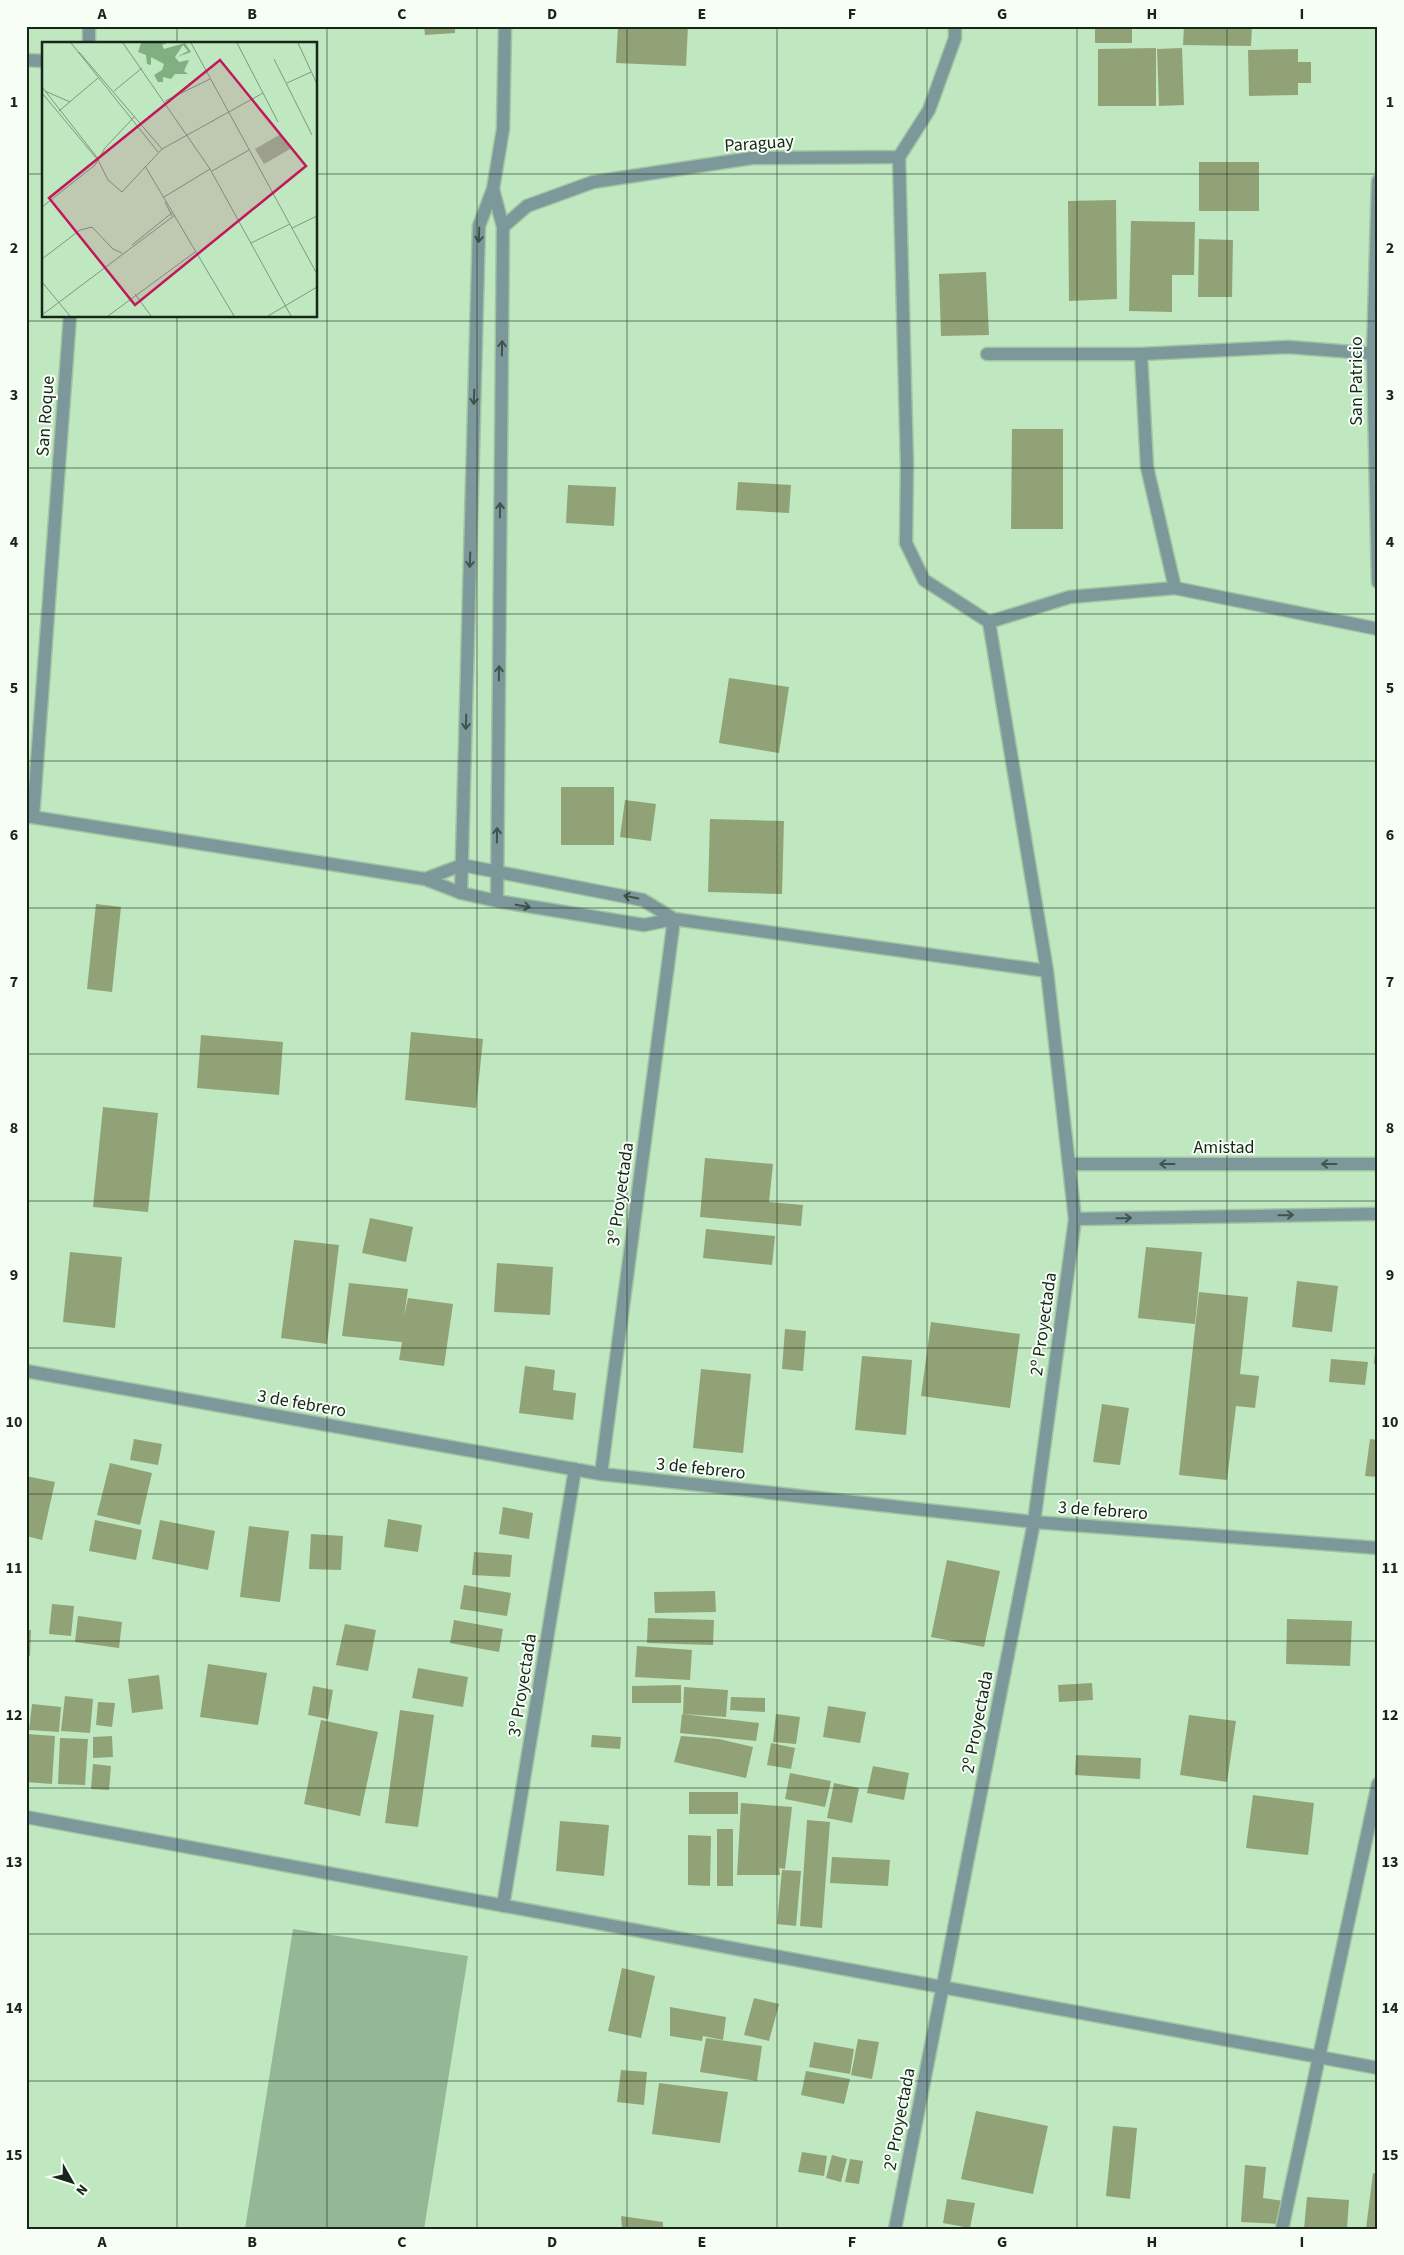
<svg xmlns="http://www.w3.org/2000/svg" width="1404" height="2255" viewBox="0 0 1404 2255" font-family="'Source Sans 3',sans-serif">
  <rect width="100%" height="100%" fill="#bfe7c0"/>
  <path fill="#94b795" d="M293 1929 468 1956 424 2229H245Z"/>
  <path fill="#91a376" d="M424 26H455V33L425 35Z
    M618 26H688L686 66 616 63Z
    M1095 26H1132V43H1095Z
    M1184 26H1252L1251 46 1183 45Z
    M1156 48V106H1098V49Z
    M1182 48 1184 105 1159 106 1157 49Z
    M1298 49V62H1311V83H1298V95L1249 96 1248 50Z
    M1199 162H1259V211H1199Z
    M1116 200 1117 299 1069 301 1068 201Z
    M1131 221 1195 222 1194 275H1172V312L1129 311Z
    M1199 239 1233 240 1232 297H1198Z
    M986 272 989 335 941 336 939 274Z
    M1012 429H1063V529H1011Z
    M738 482 791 485 789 513 736 510Z
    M568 485 616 487 614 526 566 523Z
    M729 678 789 687 779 753 719 743Z
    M561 787H614V845H561Z
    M625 800 656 804 651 841 620 837Z
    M710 819 784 821 782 894 708 892Z
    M96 904 121 907 112 992 87 989Z
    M411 1032 483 1039 476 1108 405 1100Z
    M201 1035 283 1042 279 1095 197 1088Z
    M103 1107 158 1113 148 1212 93 1207Z
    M705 1158 773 1164 769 1202 803 1205 801 1226 700 1217Z
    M370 1218 413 1227 406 1262 362 1253Z
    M706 1229 775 1236 772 1265 703 1258Z
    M294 1240 339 1245 327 1344 281 1338Z
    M1146 1247 1202 1252 1195 1324 1138 1318Z
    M70 1252 122 1257 115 1328 63 1322Z
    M497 1263 553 1267 550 1315 494 1312Z
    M1297 1281 1338 1286 1332 1332 1292 1327Z
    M349 1283 408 1289 404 1317 408 1298 453 1304 444 1366 399 1360 402 1342 342 1336Z
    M1199 1292 1248 1297 1240 1374 1259 1376 1255 1408 1236 1406 1227 1480 1179 1475Z
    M931 1322 1020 1334 1010 1408 921 1396Z
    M785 1329 806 1331 803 1371 782 1369Z
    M1376 1341H1378V1364H1374Z
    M862 1356 912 1360 906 1435 855 1430Z
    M1331 1359 1368 1362 1365 1385 1329 1382Z
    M525 1366 555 1370 553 1390 576 1393 573 1420 519 1413Z
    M701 1369 751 1374 743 1453 693 1448Z
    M1102 1404 1129 1408 1120 1465 1093 1462Z
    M134 1439 162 1444 158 1465 130 1460Z
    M1370 1439 1378 1440V1477L1365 1476Z
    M110 1463 152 1473 140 1525 97 1515Z
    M26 1476 55 1482 42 1540 26 1536Z
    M503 1507 533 1513 529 1539 499 1534Z
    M388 1519 422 1525 418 1552 384 1547Z
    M95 1520 142 1530 136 1560 89 1551Z
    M160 1520 215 1531 208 1570 152 1559Z
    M249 1526 289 1531 280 1602 240 1597Z
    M311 1534 343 1536 341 1570 309 1569Z
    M474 1552 512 1555 510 1577 472 1575Z
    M947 1560 1000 1571 984 1647 931 1637Z
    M464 1585 511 1593 507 1616 460 1609Z
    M715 1591 716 1612 655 1613 654 1592Z
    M52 1604 74 1606 71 1636 49 1634Z
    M78 1616 122 1622 119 1648 75 1642Z
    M648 1618 714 1620 713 1645 647 1643Z
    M1287 1619 1352 1621 1350 1666 1286 1664Z
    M454 1620 503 1629 499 1652 450 1643Z
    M345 1624 376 1630 368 1671 336 1665Z
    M26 1630H31L30 1656H26Z
    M637 1646 692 1650 690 1680 635 1677Z
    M208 1664 267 1673 258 1725 200 1717Z
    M418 1668 468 1677 463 1707 412 1698Z
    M159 1675 163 1709 132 1713 128 1679Z
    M1092 1683 1093 1700 1059 1702 1058 1685Z
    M681 1685V1703H632V1686Z
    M313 1686 333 1690 328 1719 308 1715Z
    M684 1687 728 1690 726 1717 683 1714Z
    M65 1696 93 1699 90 1733 61 1731Z
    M731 1697 765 1698V1712L730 1710Z
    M98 1702 115 1703 112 1727 96 1725Z
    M32 1704 61 1707 59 1732 29 1730Z
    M828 1706 866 1712 860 1743 823 1737Z
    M400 1710 434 1715 418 1827 385 1823Z
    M682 1714 759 1723 756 1741 680 1733Z
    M776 1714 800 1717 796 1744 773 1742Z
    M1189 1715 1236 1721 1227 1782 1180 1775Z
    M321 1720 378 1732 360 1816 304 1804Z
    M27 1734 55 1736 52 1784 26 1782Z
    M592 1735 621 1737 620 1749 591 1747Z
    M112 1736 113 1757 93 1758V1737Z
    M681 1736 719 1739 753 1747 746 1778 674 1762Z
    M60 1738 88 1739 85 1785 58 1784Z
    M771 1743 795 1748 791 1769 767 1765Z
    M1076 1755 1141 1758 1140 1779 1075 1775Z
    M93 1764 111 1766 109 1790 91 1789Z
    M873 1766 909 1773 904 1800 867 1793Z
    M790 1773 831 1781 825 1807 785 1799Z
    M834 1783 859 1788 852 1823 827 1818Z
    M689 1792H738V1814H689Z
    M1253 1795 1314 1803 1308 1855 1246 1848Z
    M741 1803 792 1807 785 1869 779 1868 780 1875H737Z
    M807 1820 830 1822 822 1928 800 1926Z
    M560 1821 609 1825 604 1876 556 1871Z
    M717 1829H733V1886H717Z
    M688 1835 711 1836 710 1886 688 1885Z
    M832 1857 890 1860 888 1886 830 1883Z
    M782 1870 801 1871 796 1926 777 1924Z
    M622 1968 655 1976 641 2038 608 2031Z
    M754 1998 779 2004 769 2041 744 2035Z
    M670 2007 726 2017 723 2040 703 2036 702 2041 670 2036Z
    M706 2038 762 2046 757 2081 700 2072Z
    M858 2039 879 2042 872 2079 851 2075Z
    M814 2042 854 2049 850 2074 809 2067Z
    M621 2070 647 2072 644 2105 617 2102Z
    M806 2071 850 2079 844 2104 801 2095Z
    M659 2083 728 2092 720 2143 652 2134Z
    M976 2111 1048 2126 1033 2194 961 2179Z
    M1113 2126 1137 2128 1130 2199 1106 2196Z
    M802 2152 827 2156 824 2176 798 2172Z
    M832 2155 847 2159 841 2182 826 2178Z
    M850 2159 863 2161 859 2184 845 2182Z
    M1245 2165 1266 2167 1263 2198 1284 2201 1280 2224 1241 2222Z
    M1373 2173 1378 2174V2229H1366Z
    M1307 2197 1349 2200 1347 2229H1304Z
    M947 2199 975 2203 970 2228 943 2223Z
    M621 2216 663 2222V2229H622Z"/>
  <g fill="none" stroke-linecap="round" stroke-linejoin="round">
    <g stroke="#a1c4a2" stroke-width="15">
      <path id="service" d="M899 157 907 465 906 543 924 580 989 622
        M987 354H1141L1288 347 1378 354
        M1141 354 1147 467 1175 588
        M1282 2229 1319 2057"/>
    </g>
    <g stroke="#a1c4a2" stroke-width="15">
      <path id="minor" d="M89 44V26
        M26 60 44 61
        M1378 181 1373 354 1378 582
        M493 189 503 227 497 901
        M503 227 527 206 593 182 752 158 899 157 929 110 955 38V26
        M26 816 425 879 461 893 497 901 644 925 674 919 1047 971
        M33 817 70 316
        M425 879 462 865 643 900 674 919
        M461 893 479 226 493 189 503 129 505 26
        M1070 1164H1378
        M1075 1219 1378 1214
        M26 1371 601 1474 1034 1522 1378 1548
        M601 1474 674 919
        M26 1817 1378 2068
        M503 1906 575 1469
        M1319 2057 1378 1784
        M895 2229 1034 1522 1075 1219 1047 971 989 622 1070 597 1175 588 1378 629"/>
    </g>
    <use href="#service" stroke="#7d989b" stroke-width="12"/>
    <use href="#minor" stroke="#7d989b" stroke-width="12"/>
  </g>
  <defs><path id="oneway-shaft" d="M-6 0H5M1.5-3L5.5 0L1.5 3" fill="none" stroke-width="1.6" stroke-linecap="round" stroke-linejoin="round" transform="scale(1.25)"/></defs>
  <g stroke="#40544c">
    <use href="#oneway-shaft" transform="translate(479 235) rotate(92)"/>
    <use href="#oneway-shaft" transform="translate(502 348) rotate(-89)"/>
    <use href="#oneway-shaft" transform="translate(474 397) rotate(92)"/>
    <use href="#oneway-shaft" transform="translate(500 510) rotate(-89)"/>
    <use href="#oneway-shaft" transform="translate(470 560) rotate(92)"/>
    <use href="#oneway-shaft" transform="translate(499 673) rotate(-89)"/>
    <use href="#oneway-shaft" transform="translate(466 722) rotate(92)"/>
    <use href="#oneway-shaft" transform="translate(497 835) rotate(-89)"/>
    <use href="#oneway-shaft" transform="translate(631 897) rotate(-169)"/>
    <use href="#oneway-shaft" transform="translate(523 906) rotate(9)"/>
    <use href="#oneway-shaft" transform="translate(1167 1164) rotate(-180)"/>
    <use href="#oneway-shaft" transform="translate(1329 1164) rotate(-180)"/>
    <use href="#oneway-shaft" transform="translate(1286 1215) rotate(-1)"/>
    <use href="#oneway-shaft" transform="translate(1124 1218) rotate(-1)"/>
  </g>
  <path fill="none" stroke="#172618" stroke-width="1" stroke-opacity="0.55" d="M177 26V44M327 26V2229M477 26V2229M627 26V2229M777 26V2229M927 26V2229M1077 26V2229M1227 26V2229M26 174H44M316 174H1378M177 316V2229M26 321H1378M26 468H1378M26 614H1378M26 761H1378M26 908H1378M26 1054H1378M26 1201H1378M26 1348H1378M26 1494H1378M26 1641H1378M26 1788H1378M26 1934H1378M26 2081H1378"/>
  <g text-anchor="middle" stroke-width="4" stroke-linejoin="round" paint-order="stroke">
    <g font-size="18" fill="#172618" stroke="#f6fef6">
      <text transform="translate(759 143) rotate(-4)" y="6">Paraguay</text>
      <text transform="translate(1356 381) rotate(-90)" y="6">San Patricio</text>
      <text transform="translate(45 416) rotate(-86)" y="6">San Roque</text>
      <text x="1224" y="1153">Amistad</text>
      <text transform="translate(620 1194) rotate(-82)" y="6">3º Proyectada</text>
      <text transform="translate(1043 1324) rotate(-82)" y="6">2º Proyectada</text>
      <text transform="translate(302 1403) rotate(10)" y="6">3 de febrero</text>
      <text transform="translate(701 1468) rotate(6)" y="6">3 de febrero</text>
      <text transform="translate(1103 1510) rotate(4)" y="6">3 de febrero</text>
      <text transform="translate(522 1685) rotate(-81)" y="6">3º Proyectada</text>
      <text transform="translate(977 1722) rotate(-79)" y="6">2º Proyectada</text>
      <text transform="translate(899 2119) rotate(-79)" y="6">2º Proyectada</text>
    </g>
  </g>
  <g transform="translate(42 42)">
    <rect width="275" height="275" fill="#bfe7c0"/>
    <path d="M239 92 248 107 222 122 213 107Z" fill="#94b795"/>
    <path d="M99 1H125L120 3 122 7 143 1 149 10 135 15 146 9 141 3 133 15 137 20 147 18 142 29 146 32H133L129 37 121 35V40H116L112 33 120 28 122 22 109 15V23L105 22 104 13 96 10Z" fill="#80af82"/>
    <path fill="none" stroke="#7c9a7d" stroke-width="1" d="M29 1 116 110M81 1 168 127 249 274M149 1 275 232M195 1 236 80M256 1 275 42M37 10 120 107M232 17 270 93M245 41 269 30M0 45 54 114 66 138 80 150 120 107 221 51M3 49 28 60M72 49 100 26M0 51 55 117M123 59 168 37M17 69 56 36M103 124 192 274M170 129 207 108M122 155 168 127M123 160 130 174M0 165 53 123 63 106 93 74M250 186 275 174M209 201 248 182M90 203 131 170M0 217 38 188 50 185 71 207 80 211M0 240 28 274M93 252 109 274M0 273 133 173M66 274 153 210M226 274 275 245"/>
    <path fill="#c2185b" fill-opacity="0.15" stroke="#c2185b" stroke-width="2.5" d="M178 18 264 124 93 263 7 156Z"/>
    <rect width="275" height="275" fill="none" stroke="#172618" stroke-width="2.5"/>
  </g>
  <rect width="1404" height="2255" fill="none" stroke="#f6fef6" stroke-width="55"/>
  <g transform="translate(72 2182) rotate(129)" stroke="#f6fef6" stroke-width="4" paint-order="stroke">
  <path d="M0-4L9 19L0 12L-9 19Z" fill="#172618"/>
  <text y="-8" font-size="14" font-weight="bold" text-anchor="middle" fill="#172618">N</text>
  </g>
  <rect x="28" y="28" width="1348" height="2200" fill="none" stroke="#172618" stroke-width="2"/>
  <g font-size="16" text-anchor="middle" font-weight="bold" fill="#172618">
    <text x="102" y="19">A</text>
    <text x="252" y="19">B</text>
    <text x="402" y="19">C</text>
    <text x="552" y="19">D</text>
    <text x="702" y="19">E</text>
    <text x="852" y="19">F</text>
    <text x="1002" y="19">G</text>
    <text x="1152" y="19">H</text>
    <text x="1302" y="19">I</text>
    <text x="14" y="107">1</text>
    <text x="1390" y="107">1</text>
    <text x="14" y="253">2</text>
    <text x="1390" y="253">2</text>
    <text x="14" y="400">3</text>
    <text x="1390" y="400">3</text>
    <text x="14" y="547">4</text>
    <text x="1390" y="547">4</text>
    <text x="14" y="693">5</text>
    <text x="1390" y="693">5</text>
    <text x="14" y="840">6</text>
    <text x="1390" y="840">6</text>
    <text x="14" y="987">7</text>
    <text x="1390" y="987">7</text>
    <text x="14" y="1133">8</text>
    <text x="1390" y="1133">8</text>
    <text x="14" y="1280">9</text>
    <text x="1390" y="1280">9</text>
    <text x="14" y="1427">10</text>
    <text x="1390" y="1427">10</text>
    <text x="14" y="1573">11</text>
    <text x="1390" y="1573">11</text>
    <text x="14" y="1720">12</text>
    <text x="1390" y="1720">12</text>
    <text x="14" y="1867">13</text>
    <text x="1390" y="1867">13</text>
    <text x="14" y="2013">14</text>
    <text x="1390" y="2013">14</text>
    <text x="14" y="2160">15</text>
    <text x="1390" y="2160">15</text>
    <text x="102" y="2247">A</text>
    <text x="252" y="2247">B</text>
    <text x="402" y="2247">C</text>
    <text x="552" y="2247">D</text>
    <text x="702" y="2247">E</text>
    <text x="852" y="2247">F</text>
    <text x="1002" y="2247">G</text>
    <text x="1152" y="2247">H</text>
    <text x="1302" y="2247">I</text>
  </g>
</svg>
